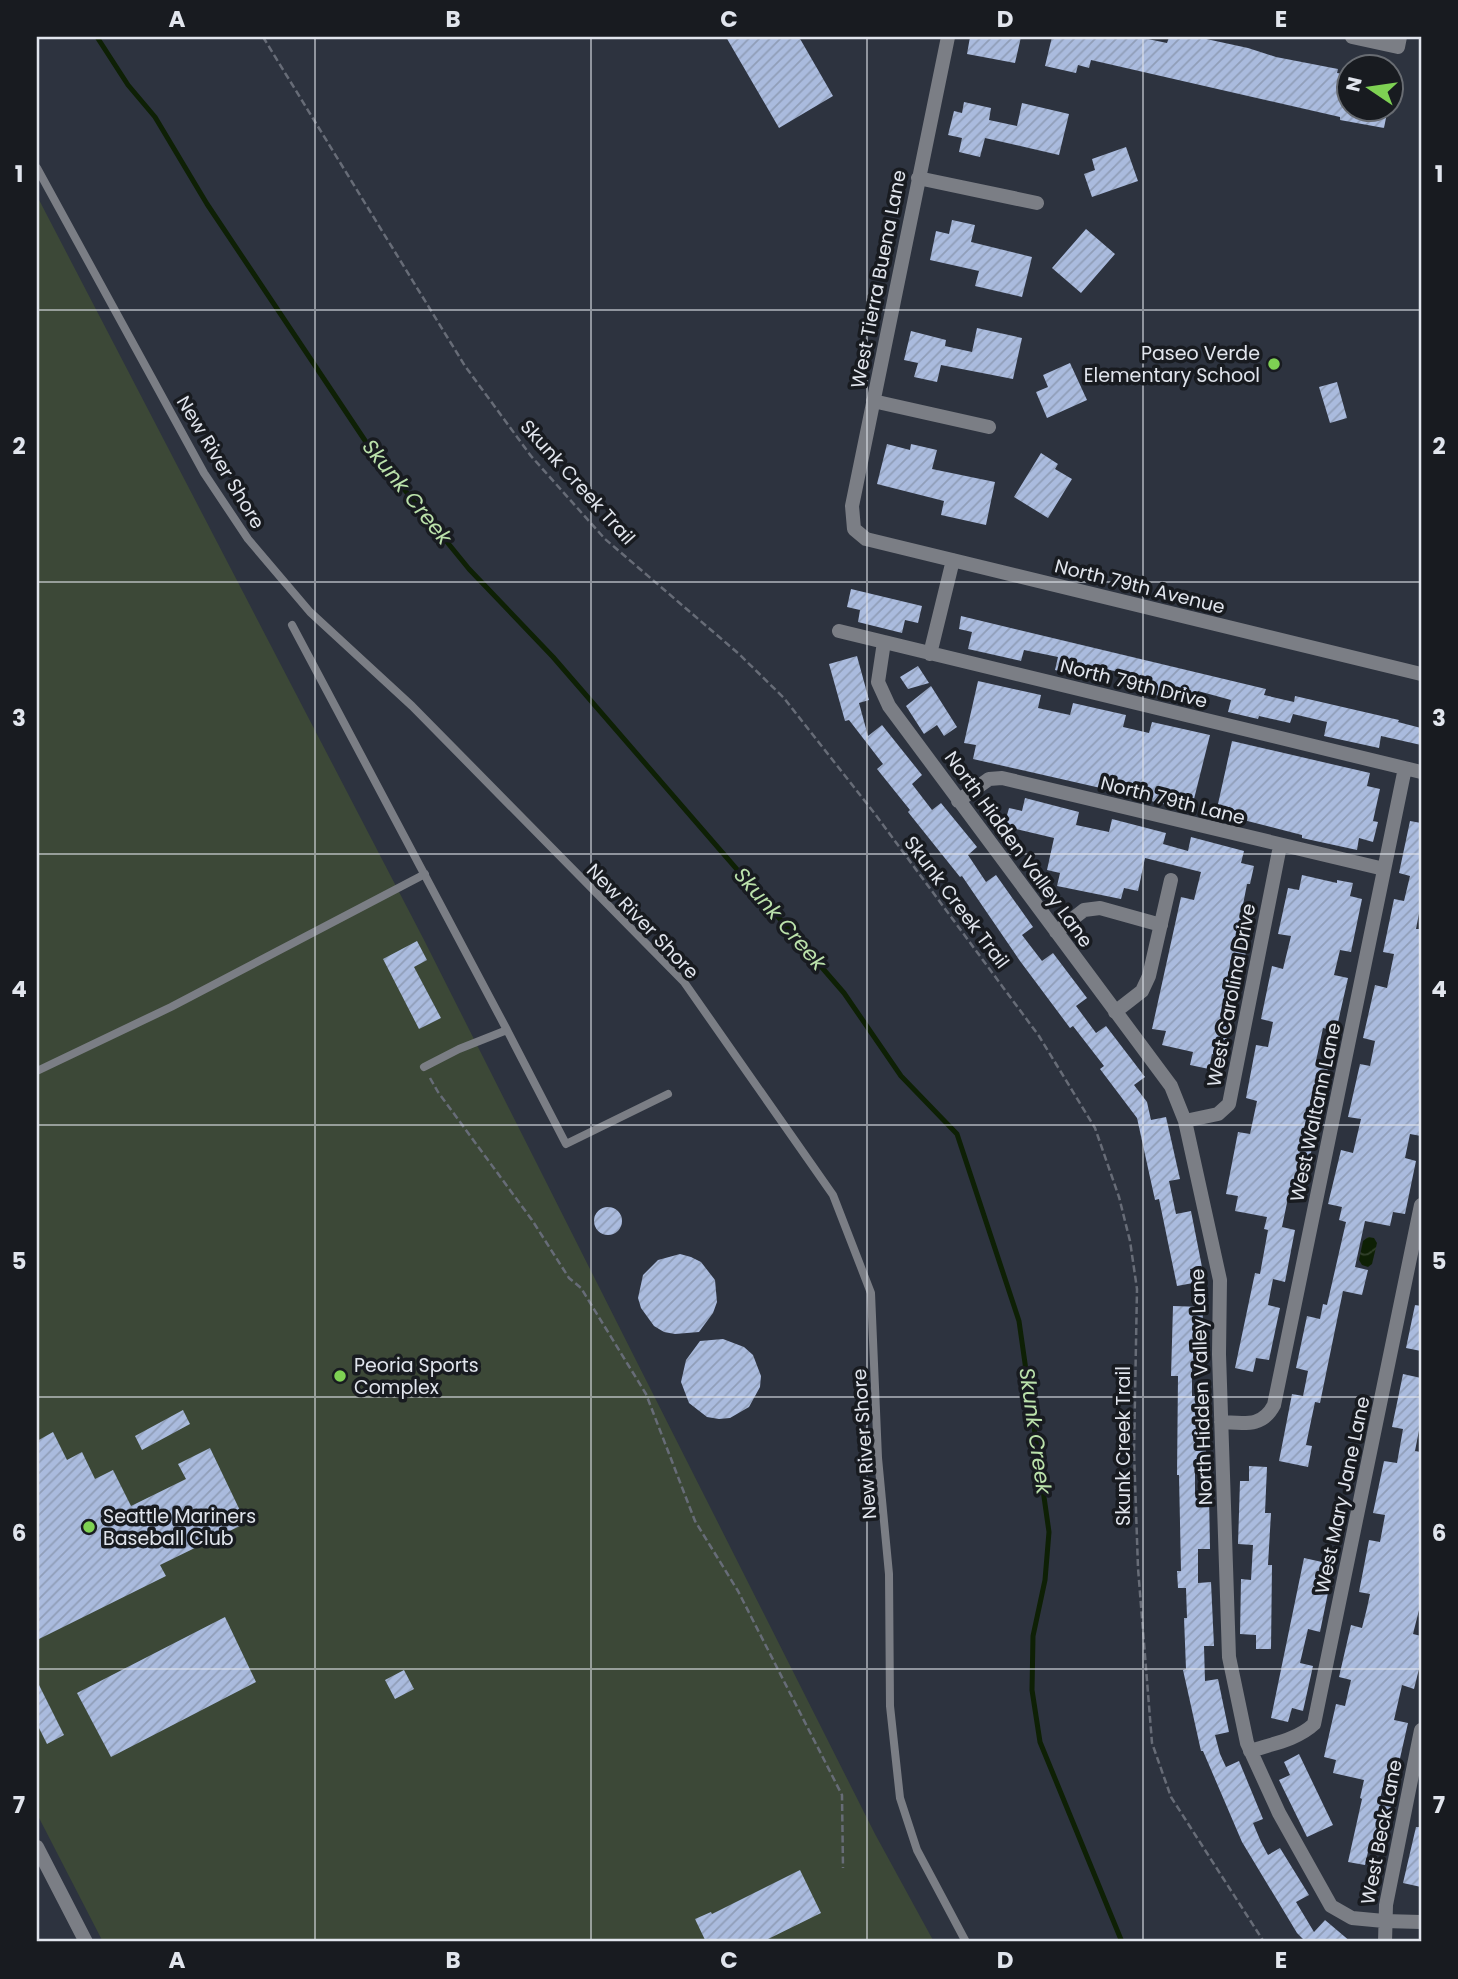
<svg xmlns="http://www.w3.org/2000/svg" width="1458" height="1979" viewBox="0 0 1458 1979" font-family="Poppins,sans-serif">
  <defs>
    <pattern id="water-waves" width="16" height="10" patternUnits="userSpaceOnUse" patternTransform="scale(1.75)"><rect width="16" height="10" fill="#0e2005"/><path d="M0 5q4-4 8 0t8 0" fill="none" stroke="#31402a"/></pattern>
    <pattern id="building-hatch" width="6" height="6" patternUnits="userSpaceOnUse" patternTransform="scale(1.75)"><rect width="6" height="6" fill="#aabbde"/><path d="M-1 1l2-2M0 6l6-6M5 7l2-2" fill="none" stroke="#909eb8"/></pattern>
  </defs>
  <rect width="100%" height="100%" fill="#2d333f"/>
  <path fill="#3c4837" d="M37 196 423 938 875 1834 934 1942H103L37 1814Z"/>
  <path fill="url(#water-waves)" d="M1368 1237 1374 1238 1377 1243 1372 1264 1368 1267 1362 1265 1359 1260 1363 1241Z"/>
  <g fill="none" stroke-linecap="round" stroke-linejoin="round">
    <path stroke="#0e2005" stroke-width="5" d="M97 37 128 85 155 117 207 204 368 445 469 569 553 657 844 993 901 1076 957 1134 1019 1321 1049 1532 1045 1580 1033 1636 1032 1690 1040 1742 1122 1942"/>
  </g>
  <path fill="url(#building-hatch)" d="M726 37H799L833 96 779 128Z
    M970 37H1021L1015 63 967 54Z
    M1052 37H1138L1167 43 1169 37H1197L1248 48 1276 57 1338 69 1337 73 1349 75V108H1388L1384 128 1340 120V117L1091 60 1089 68 1078 65 1076 73 1045 66Z
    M964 102 991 108 989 120 1017 126 1022 103 1069 114 1059 155 985 138 980 157 959 152 962 138 948 135 954 111 962 113Z
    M1126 147 1138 181 1092 197 1084 174 1095 170 1092 159Z
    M952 220 975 225 971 242 1032 257 1022 297 975 286 979 271 930 260 936 231 949 234Z
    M1086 229 1115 254 1081 293 1052 268Z
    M977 328 1022 338 1013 379 941 365 937 382 914 377 918 363 904 360 911 331 946 340 945 346 972 352Z
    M1070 363 1087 400 1047 418 1036 392 1048 387 1043 375Z
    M1337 382 1347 418 1330 423 1319 387Z
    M887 444 910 450 911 444 937 450 932 469 995 482 986 525 941 515 944 501 877 484Z
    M1041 453 1058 464 1055 469 1072 479 1048 518 1014 497Z
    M851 589 922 606 918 623 905 620 902 633 858 622 860 610 847 607Z
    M961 616 1266 689 1264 695 1294 702 1295 696 1399 720 1398 722 1421 728V745L1381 736 1379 748 1324 736 1327 722 1293 714 1290 723 1259 716 1258 719 1228 712 1231 700 1198 691 1194 705 1140 691 1143 678 1110 670 1107 683 1055 670 1058 657 1024 650 1021 661 968 649 972 632 959 629Z
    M857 656 869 700 859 703 868 736 882 725 922 775 912 784 932 810 941 803 977 847 968 855 986 882 996 875 1033 927 1022 935 1042 961 1053 953 1087 998 1076 1006 1096 1033 1106 1026 1145 1077 1134 1085 1147 1102 1151 1120 1166 1117 1180 1179 1169 1181 1176 1214 1191 1211 1202 1267 1190 1269 1193 1283 1177 1286 1159 1199 1155 1200 1137 1118 1100 1069 1104 1066 1073 1026 1070 1028 1020 961 962 876 960 877 908 812 910 810 877 769 883 764 849 720 845 721 829 664Z
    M918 666 929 683 908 689 900 677Z
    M978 681 1041 695 1038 708 1070 715 1073 703 1126 715 1123 727 1149 733 1152 722 1210 735 1191 811 1135 797 1138 785 1108 778 1105 789 973 759 976 745 964 743Z
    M931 686 957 727 944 736 937 725 924 734 906 706Z
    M1232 741 1370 773 1367 786 1380 789 1373 821 1378 822 1373 842 1359 838 1357 850 1302 838V835L1216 813Z
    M1025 798 1079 812 1076 825 1109 832 1112 819 1166 833 1163 844 1188 851 1191 837 1244 851 1241 863 1254 866 1250 884H1247L1241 915 1254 917 1244 961 1231 959 1225 992 1237 994 1223 1056 1212 1054 1209 1069 1190 1065 1193 1052 1162 1045 1166 1031 1152 1029 1181 897 1194 900 1201 872 1145 858 1138 891 1124 888 1121 899 1057 886 1060 873 1047 870 1054 838 1004 826 1009 808 1022 811Z
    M1410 821 1421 823V903L1416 929H1421V1136L1410 1134 1405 1158 1416 1161 1405 1214 1393 1212 1390 1226 1365 1221 1355 1267 1368 1270 1362 1295 1343 1291 1320 1403 1315 1402 1306 1445 1312 1446 1308 1467 1279 1461 1292 1394 1303 1396 1308 1371 1296 1368 1307 1316 1320 1319 1323 1304 1327 1305 1346 1222 1339 1220 1342 1207 1328 1204 1341 1150 1353 1153 1361 1119 1348 1117 1360 1064 1370 1066 1375 1041 1363 1038 1375 985 1387 988 1394 954 1383 952 1394 899 1404 901 1410 876 1399 873Z
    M1302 875 1337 883V880L1353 883 1350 896 1362 899 1351 952 1340 950 1334 975 1348 978 1336 1031 1323 1028 1316 1061 1329 1064 1317 1117 1307 1115 1301 1140 1313 1143 1302 1196 1289 1193 1282 1227 1295 1230 1285 1282 1273 1279 1268 1305 1280 1308 1269 1360 1256 1358 1253 1372 1235 1368 1255 1273 1260 1274 1268 1230 1264 1229 1267 1217 1235 1211 1238 1196 1226 1194 1238 1132 1250 1134 1257 1101 1246 1098 1256 1045 1268 1047 1273 1022 1261 1019 1272 966 1283 969 1291 936 1278 934 1288 888 1299 890Z
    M417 941 427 960 414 967 441 1018 419 1029 383 959Z
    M594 1221a14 14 0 1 1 28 0a14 14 0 1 1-28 0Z
    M680 1254 691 1257 701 1262 715 1280 717 1302 713 1313 699 1332 675 1334 664 1332 654 1326 641 1308 638 1298 643 1275 658 1260Z
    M1415 1305 1421 1306V1351L1406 1348Z
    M1173 1306 1203 1307 1202 1363 1192 1362V1396H1206V1459H1195V1494H1209L1210 1549H1198V1583L1211 1582 1214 1646H1204L1205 1681 1218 1679 1229 1732 1215 1735 1220 1754 1226 1767 1239 1761 1263 1819 1253 1823 1261 1842 1268 1855 1280 1848 1309 1895 1296 1902 1314 1932 1325 1920 1351 1942H1306L1297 1933 1242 1842 1203 1751H1201L1183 1670 1186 1669 1184 1618H1187L1186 1588H1178L1177 1571H1181L1179 1475H1177L1178 1376H1171Z
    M723 1339 744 1347 753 1355 761 1376 760 1387 749 1407 730 1418 719 1419 707 1417 689 1403 681 1382 686 1360 700 1341Z
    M1403 1374 1421 1378V1420L1415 1451 1421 1452V1602L1413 1634 1421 1636V1661L1414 1689 1402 1685 1394 1720 1408 1723 1396 1776 1386 1774 1380 1799 1393 1802 1380 1855 1368 1852 1365 1865 1348 1862 1362 1799 1360 1798 1364 1780 1333 1773 1336 1760 1324 1757 1336 1704 1345 1706 1351 1680 1339 1677 1351 1625 1362 1628 1367 1608 1370 1594 1359 1592 1369 1540 1380 1542 1385 1515 1373 1513 1384 1461 1397 1463 1403 1429 1392 1427Z
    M183 1410 190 1424 142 1450 135 1436Z
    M53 1432 67 1460 82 1452 95 1479 113 1470 131 1506 186 1479 178 1464 210 1448 246 1523 160 1565 166 1576 37 1640V1441Z
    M1249 1466 1267 1467 1265 1513H1271L1268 1565H1272L1271 1649H1256V1635L1240 1634 1241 1579 1251 1580 1253 1545 1238 1544 1240 1481H1249Z
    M1304 1558 1322 1562 1319 1576 1331 1578 1320 1632 1308 1629 1300 1663 1313 1666 1303 1711 1292 1708 1288 1722 1271 1718Z
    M225 1617 256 1682 111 1757 77 1693Z
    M404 1670 414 1689 395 1699 385 1680Z
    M37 1681 64 1735 47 1744 37 1724Z
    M1299 1754 1333 1825 1307 1837 1279 1780 1290 1775 1284 1762Z
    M1416 1827H1421V1887L1403 1883Z
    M800 1870 821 1913 762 1942H706L695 1919 711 1912 712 1914Z"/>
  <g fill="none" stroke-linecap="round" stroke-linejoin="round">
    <path stroke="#676c77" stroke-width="2.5" stroke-dasharray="7 3.5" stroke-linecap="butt" d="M263 37 465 366 531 456 605 539 739 654 784 698 875 814 1039 1036 1095 1128 1119 1197 1130 1241 1137 1289 1134 1452 1138 1568 1152 1743 1171 1797 1264 1942
      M430 1078 438 1092 532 1220 569 1278 581 1288 646 1394 695 1521 738 1591 842 1795 843 1868"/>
    <path stroke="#7b7e85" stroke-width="8" d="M37 168 204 473 248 539 310 612 412 706 684 982 833 1195 871 1293 878 1458 889 1574 890 1706 900 1798 917 1850 966 1942
      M292 625 507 1030 459 1049 424 1067
      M507 1030 566 1144 668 1094
      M37 1071 171 1007 425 874"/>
    <path stroke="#7b7e85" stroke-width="14" d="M948 37 852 506 854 529 866 539 1421 674
      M1352 37 1398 47 1400 37
      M918 178 1037 203
      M873 401 989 427
      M839 631 1421 772
      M884 642 878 682 889 706 1171 1086 1185 1121 1220 1280 1219 1354 1229 1657 1247 1743 1279 1813 1331 1906 1352 1918 1384 1921 1421 1922
      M930 654 953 560
      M958 801 989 779 1002 778 1384 869
      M1056 932 1084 910 1100 908 1161 925
      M1115 1012 1142 991 1149 976 1171 880
      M1185 1121 1218 1114 1229 1104 1280 846
      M1221 1422C1244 1423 1262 1428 1274 1405L1405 768
      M1250 1751C1271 1744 1297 1740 1314 1724L1421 1205
      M1385 1942 1386 1905 1421 1730"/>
    <path stroke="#7b7e85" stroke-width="14" d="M37 1847 86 1942"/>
  </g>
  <path fill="none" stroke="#e1e5ed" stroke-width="2" stroke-opacity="0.55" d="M315 37V1942M591 37V1942M867 37V1942M1143 37V1942M37 310H1421M37 582H1421M37 854H1421M37 1125H1421M37 1397H1421M37 1669H1421"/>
  <g fill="#7ed153" stroke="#181b20" stroke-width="2.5">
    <circle cx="1274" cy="364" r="7"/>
    <circle cx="340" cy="1376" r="7"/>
    <circle cx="89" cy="1527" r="7"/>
  </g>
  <g text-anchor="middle" stroke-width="7" stroke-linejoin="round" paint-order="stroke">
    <g font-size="19" fill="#e1e5ed" stroke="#181b20">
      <text transform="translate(878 279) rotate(-79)" y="7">West Tierra Buena Lane</text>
      <text transform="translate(221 462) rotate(59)" y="7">New River Shore</text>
      <text transform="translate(578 482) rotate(48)" y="7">Skunk Creek Trail</text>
      <text transform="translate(1140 586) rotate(14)" y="7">North 79th Avenue</text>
      <text transform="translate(1134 683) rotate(14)" y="7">North 79th Drive</text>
      <text transform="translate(1173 800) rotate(14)" y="7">North 79th Lane</text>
      <text transform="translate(1019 849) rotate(54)" y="7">North Hidden Valley Lane</text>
      <text transform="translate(957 902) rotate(53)" y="7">Skunk Creek Trail</text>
      <text transform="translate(643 921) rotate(46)" y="7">New River Shore</text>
      <text transform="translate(1231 995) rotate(-79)" y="7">West Carolina Drive</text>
      <text transform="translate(1315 1112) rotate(-78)" y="7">West Waltann Lane</text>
      <text transform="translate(1201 1387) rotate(-92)" y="7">North Hidden Valley Lane</text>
      <text transform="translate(864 1444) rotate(-94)" y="7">New River Shore</text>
      <text transform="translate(1123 1446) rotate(-90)" y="7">Skunk Creek Trail</text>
      <text transform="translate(1342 1495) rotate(-78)" y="7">West Mary Jane Lane</text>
      <text transform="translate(1381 1832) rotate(-79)" y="7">West Beck Lane</text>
    </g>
    <g font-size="19" fill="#e1e5ed" stroke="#181b20" text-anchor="start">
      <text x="1260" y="360" text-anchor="end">Paseo Verde<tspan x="1260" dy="22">Elementary School</tspan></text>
      <text x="354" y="1372">Peoria Sports<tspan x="354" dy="22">Complex</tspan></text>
      <text x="103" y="1523">Seattle Mariners<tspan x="103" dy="22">Baseball Club</tspan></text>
    </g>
    <g font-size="21" font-style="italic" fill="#bbe2ab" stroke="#181b20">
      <text transform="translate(407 492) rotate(51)" y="7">Skunk Creek</text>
      <text transform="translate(780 919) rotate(49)" y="7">Skunk Creek</text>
      <text transform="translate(1035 1431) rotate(82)" y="7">Skunk Creek</text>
    </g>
  </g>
  <rect width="1458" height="1979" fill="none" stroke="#181b20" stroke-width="77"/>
  <g transform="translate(1370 88) rotate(283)"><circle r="33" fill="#181b20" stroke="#686c72" stroke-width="2"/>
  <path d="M0-5L12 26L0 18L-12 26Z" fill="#7ed153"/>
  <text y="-10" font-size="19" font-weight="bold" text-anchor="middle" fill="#e1e5ed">N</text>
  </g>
  <rect x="38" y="38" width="1382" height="1902" fill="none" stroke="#e1e5ed" stroke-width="2.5"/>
  <g font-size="23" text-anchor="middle" font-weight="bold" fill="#e1e5ed">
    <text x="177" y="27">A</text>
    <text x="453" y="27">B</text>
    <text x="729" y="27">C</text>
    <text x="1005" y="27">D</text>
    <text x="1281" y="27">E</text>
    <text x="19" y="182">1</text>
    <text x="1439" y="182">1</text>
    <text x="19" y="454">2</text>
    <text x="1439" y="454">2</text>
    <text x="19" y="726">3</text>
    <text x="1439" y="726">3</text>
    <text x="19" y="997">4</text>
    <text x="1439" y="997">4</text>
    <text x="19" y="1269">5</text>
    <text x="1439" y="1269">5</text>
    <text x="19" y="1541">6</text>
    <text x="1439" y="1541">6</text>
    <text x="19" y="1813">7</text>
    <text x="1439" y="1813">7</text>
    <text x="177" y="1968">A</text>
    <text x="453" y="1968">B</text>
    <text x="729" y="1968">C</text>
    <text x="1005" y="1968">D</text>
    <text x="1281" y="1968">E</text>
  </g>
</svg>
